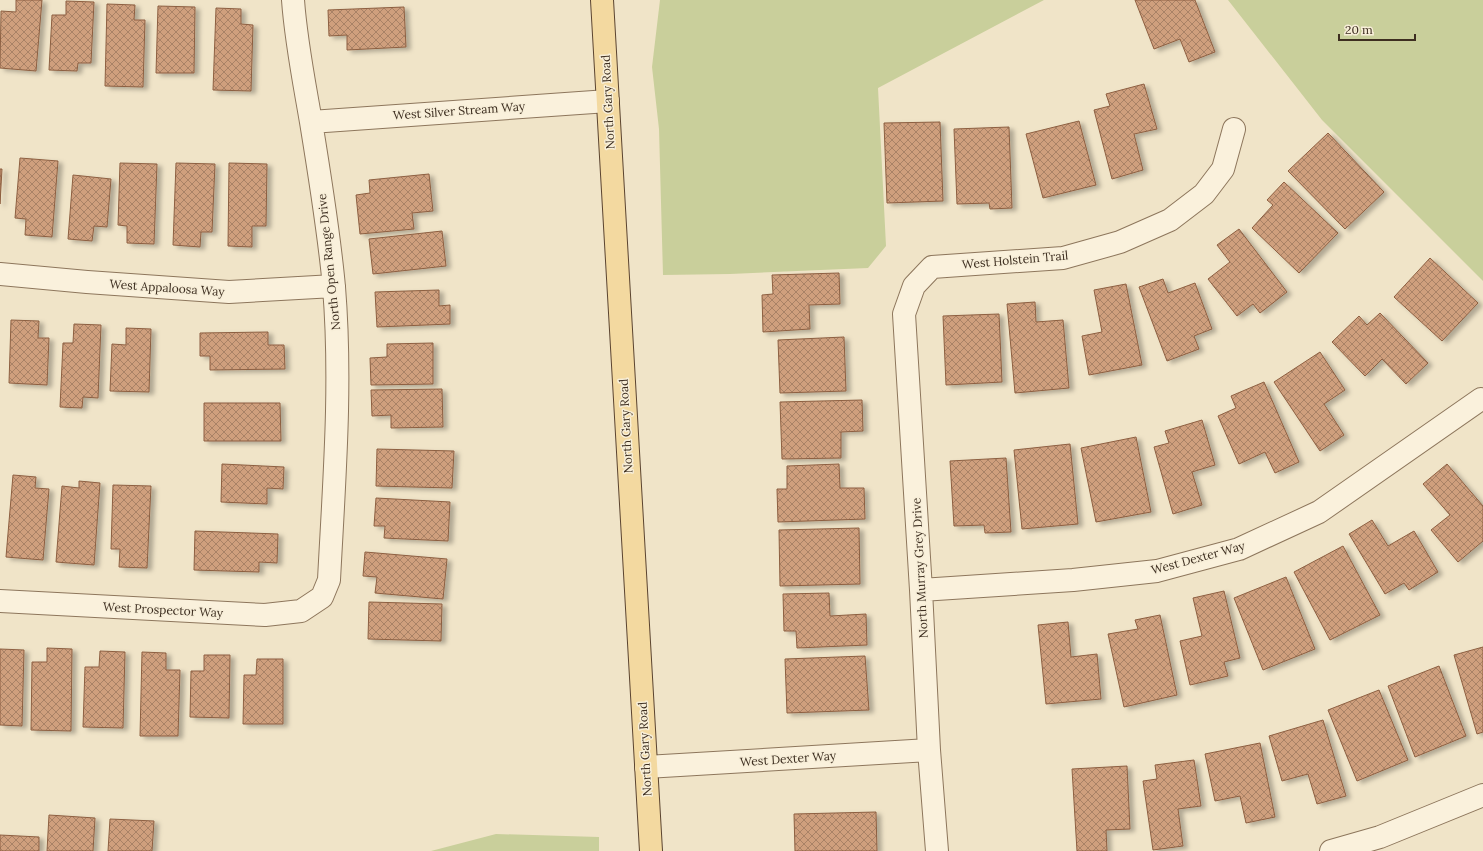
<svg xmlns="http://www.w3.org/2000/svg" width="1483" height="851" viewBox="0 0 1483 851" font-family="Lora,serif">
  <defs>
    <pattern id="building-cross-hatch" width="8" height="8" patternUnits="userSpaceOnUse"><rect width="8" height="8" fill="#cf9f7d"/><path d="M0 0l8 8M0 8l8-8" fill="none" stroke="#a98266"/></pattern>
    <filter id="shadow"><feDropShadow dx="4.5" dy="2.5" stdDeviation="2" flood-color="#0004"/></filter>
  </defs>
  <rect width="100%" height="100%" fill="#f0e4c8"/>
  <path fill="#c9cf9b" d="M660 0H1044L878 88 886 246 868 268 730 274 663 275 659 129 652 67Z
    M1228 0H1483V281L1322 120Z
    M496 834 599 837V851H431Z"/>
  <path fill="url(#building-cross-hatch)" stroke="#8d5f41" filter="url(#shadow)" d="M16 0H42L36 71 0 68 1 11 16 12Z
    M1135 0H1195L1215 52 1189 62 1180 39 1154 49Z
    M66 1 94 2 91 63H78L77 71 49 70 52 15H66Z
    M107 4 135 5 134 20H145L143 87 105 86Z
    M158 6 195 7 194 73H156Z
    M404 7 406 47 347 50V35L329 36 328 10Z
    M216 8 241 9V24L253 25 251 91 213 90Z
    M1144 84 1157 129 1134 134 1143 170 1112 179 1094 110 1110 106 1106 94Z
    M1079 121 1096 185 1043 198 1026 134Z
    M940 122 943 201 887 203 884 123Z
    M1009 127 1012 208 990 209 989 203 957 204 954 129Z
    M1328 133 1384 192 1345 229 1288 171Z
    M20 158 58 161 52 237 25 235 26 219 15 218Z
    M120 163 157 164 154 244 127 243V226L118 225Z
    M176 163 215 164 212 232H201L200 247 173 245Z
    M229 163 267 164 266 226H252V247L228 246Z
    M0 169H2L0 204Z
    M429 174 433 211 412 213 414 229 360 234 356 195 370 193 369 180Z
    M73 175 111 179 107 227 94 226 92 241 68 239Z
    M1284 182 1338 233 1299 273 1252 228 1273 205 1267 200Z
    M1239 229 1287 292 1260 313 1253 304 1237 316 1208 279 1230 262 1217 245Z
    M442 231 446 266 373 274 369 239Z
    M1430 258 1478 303 1442 341 1394 297Z
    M839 273 840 304 809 305 810 329 763 332 762 295 773 294 772 275Z
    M1163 279 1168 293 1195 283 1212 329 1194 336 1199 349 1167 361 1139 287Z
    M1126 284 1142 365 1089 375 1082 336 1102 332 1094 290Z
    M439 290V306L450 305V324L377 327 375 292Z
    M1035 302 1036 322 1063 320 1069 388 1015 393 1007 304Z
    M1380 313 1428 363 1406 384 1382 359 1365 376 1332 342 1359 316 1367 325Z
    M999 314 1002 382 946 385 943 316Z
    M11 320 39 321 38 338H49L47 385 9 383Z
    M74 324 101 325 98 398 83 397 82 408 60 407 63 343H73Z
    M126 328 151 329 149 392 110 391 112 344 126 345Z
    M268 332V345H284L285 369 210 370V356H200V333Z
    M844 337 846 391 780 393 778 340Z
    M433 343V384L371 385 370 358 387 357V344Z
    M1320 352 1345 390 1324 404 1344 435 1320 451 1274 382Z
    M1264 382 1299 462 1275 473 1265 452 1239 464 1218 416 1236 408 1231 396Z
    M442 389 443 427 391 428V415L372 416 371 390Z
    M862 400 863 431 841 432V458L782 459 780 402Z
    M204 403H280L281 441H204Z
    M1202 420 1215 465 1192 472 1202 505 1173 514 1154 447 1169 443 1165 431Z
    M1136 437 1151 512 1096 522 1081 448Z
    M1070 444 1078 524 1022 529 1014 450Z
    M377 449 454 451 452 488 376 486Z
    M1006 458 1011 532 985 533 984 525 954 526 950 461Z
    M222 464 284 467 283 489 267 488V504L221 502Z
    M839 464 840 488H864L865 519 778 522 777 489H787V466Z
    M1447 464 1483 506V541L1458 562 1431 530 1450 515 1423 484Z
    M13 475 36 477 35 488 49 489 43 560 6 557Z
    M79 481 100 483 94 565 56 562 62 486 79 488Z
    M113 485 151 486 147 568 119 567 120 549H111Z
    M376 498 450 502 448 541 384 538 385 526H374Z
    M1372 520 1388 546 1414 531 1438 572 1409 590 1404 583 1385 594 1349 534Z
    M859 528 860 584 780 586 779 530Z
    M195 531 278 534 277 563 259 562V572L194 570Z
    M1343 546 1380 615 1330 640 1294 572Z
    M365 552 447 559 443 599 375 593 377 577 363 576Z
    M1286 577 1315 649 1263 670 1234 598Z
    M1224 591 1240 658 1224 662 1228 676 1190 685 1180 641 1202 636 1193 598Z
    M829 593 830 616 866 614 867 645 797 648 796 631H784L783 594Z
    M369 602 442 604 441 641 368 639Z
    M1160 615 1177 695 1124 707 1108 634 1138 629 1135 620Z
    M1068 622 1071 657 1097 654 1101 699 1046 704 1038 625Z
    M1483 647V732L1477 734 1454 655Z
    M47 648 72 649 71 731 31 730 32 662H47Z
    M0 649 24 650 22 726 0 725Z
    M100 651 125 652 123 728 83 727 85 667H99Z
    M142 652 166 653V670H180L178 736H140Z
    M204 655H230L229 718 190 717 191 671H204Z
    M865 656 869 710 787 713 785 659Z
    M257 659H283V724H243L244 675H256Z
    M1439 666 1466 736 1415 757 1388 686Z
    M1379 690 1408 760 1357 781 1328 710Z
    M1323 720 1346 796 1317 804 1308 774 1282 781 1269 736Z
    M1260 743 1275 817 1246 823 1240 796 1215 801 1205 754Z
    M1194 760 1201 806 1178 809 1183 846 1153 850 1143 781 1157 779 1155 765Z
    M1127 766 1130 829 1106 830 1107 851H1077L1072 769Z
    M876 812 877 851H795L794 814Z
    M49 815 95 818 93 851H47Z
    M110 819 154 821 152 851H108Z
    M0 835 39 837V851H0Z"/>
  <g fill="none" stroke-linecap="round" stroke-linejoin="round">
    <g stroke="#8d765c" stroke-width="24">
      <path id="minor" d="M311 122 608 101
        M0 274 87 282 229 292 334 286
        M921 590 1073 580 1157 571 1239 549 1319 512 1481 399
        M0 601 265 615 301 611 322 597 329 580C334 483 342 385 334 287 329 232 320 177 311 122 304 81 296 42 293 0
        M646 767 929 750
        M937 851 929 750 921 590 904 314 914 286 932 267 1063 258 1120 242 1170 220 1204 194 1223 169 1234 129
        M1331 851 1380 837 1483 795"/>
    </g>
    <g stroke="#5b4430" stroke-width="24">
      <path id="major" d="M602 0 651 851"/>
    </g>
    <use href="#minor" stroke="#faf1dc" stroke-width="22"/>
    <use href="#major" stroke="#f3d9a0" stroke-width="22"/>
  </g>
  <g text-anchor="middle" stroke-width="3" stroke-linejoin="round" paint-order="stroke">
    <g font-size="12" fill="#3d2e20" stroke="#f7eed8">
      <text transform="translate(608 102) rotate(-93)" y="4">North Gary Road</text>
      <text transform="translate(459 111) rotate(-4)" y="4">West Silver Stream Way</text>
      <text transform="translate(1015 260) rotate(-5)" y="4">West Holstein Trail</text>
      <text transform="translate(329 262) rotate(-96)" y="4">North Open Range Drive</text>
      <text transform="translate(167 288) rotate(4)" y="4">West Appaloosa Way</text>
      <text transform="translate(626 426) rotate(-93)" y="4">North Gary Road</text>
      <text transform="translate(1198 558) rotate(-15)" y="4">West Dexter Way</text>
      <text transform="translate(920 568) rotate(-93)" y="4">North Murray Grey Drive</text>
      <text transform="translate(163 610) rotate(3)" y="4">West Prospector Way</text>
      <text transform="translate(645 749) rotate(-93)" y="4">North Gary Road</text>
      <text transform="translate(788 759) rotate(-4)" y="4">West Dexter Way</text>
    </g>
  </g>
  <path d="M1339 34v6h76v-6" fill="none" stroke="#3d2e20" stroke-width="2"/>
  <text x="1345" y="34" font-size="12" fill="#3d2e20" stroke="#f7eed8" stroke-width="3" paint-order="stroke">20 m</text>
</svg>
